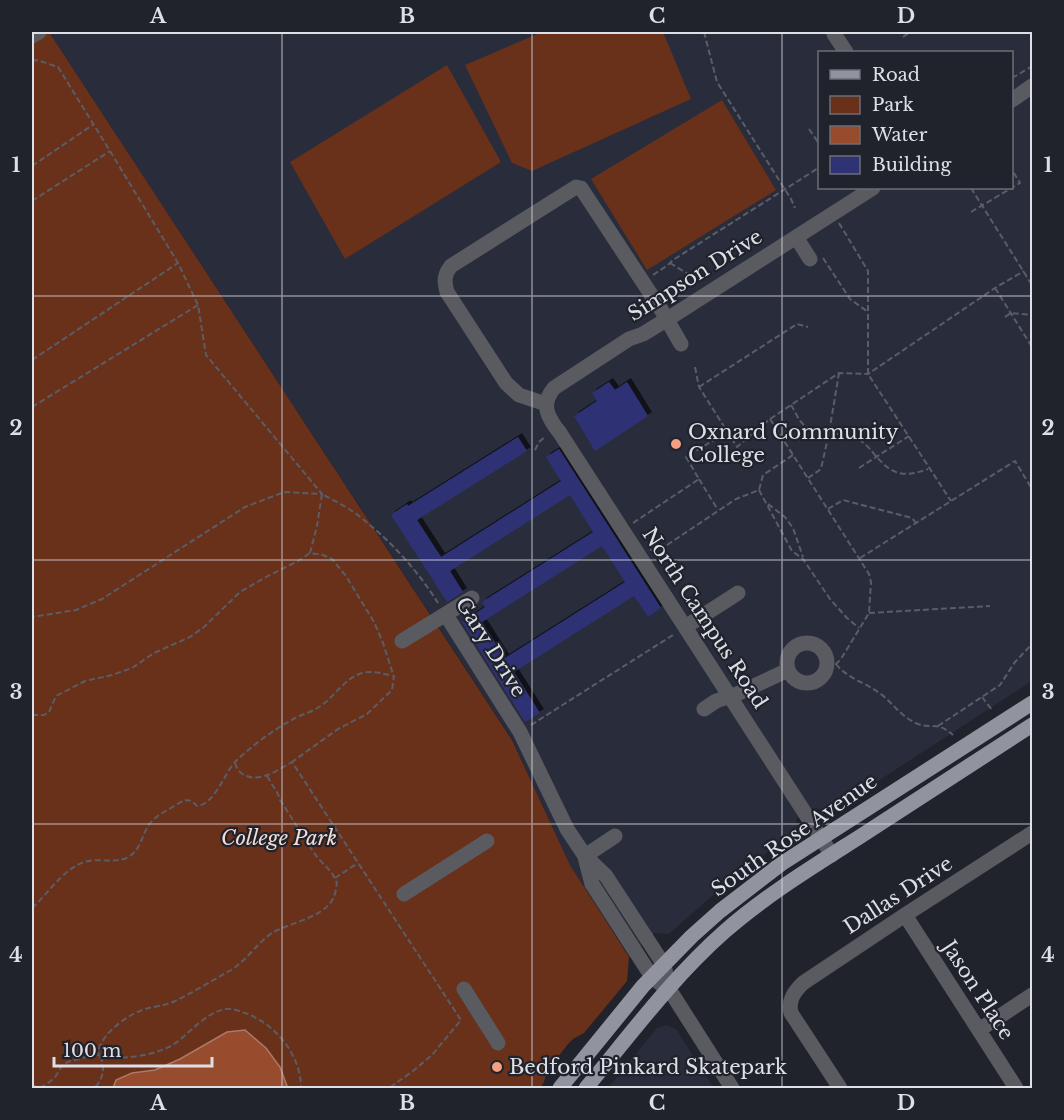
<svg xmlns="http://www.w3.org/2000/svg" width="1064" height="1120" viewBox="0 0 1064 1120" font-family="'Libre Baskerville',serif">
  <defs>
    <filter id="shadow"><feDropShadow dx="4" dy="-4" stdDeviation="0" flood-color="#0009"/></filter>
  </defs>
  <rect width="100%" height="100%" fill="#20222c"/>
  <path fill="#292c3b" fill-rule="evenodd" d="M49 32H1032V681L832 811 813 808 796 819 797 828 791 836 737 874 669 934 654 933 629 957 570 865 512 739ZM820 52H1012V188H820Z
    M667 1025 676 1029 714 1088H608L657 1028Z"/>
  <path fill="#69301a" d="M49 32 512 740 570 865 629 957 627 981 584 1033 573 1039 568 1044 547 1071 544 1082 540 1088H32V43Z
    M542 32H663L691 99 532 171 512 163 465 65Z
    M447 65 501 162 345 259 290 162Z
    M722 100 776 190 647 270 591 179Z"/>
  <path fill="#984c2e" stroke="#ad7866" stroke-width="1.5" d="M245 1030 266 1048 280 1067 287 1086 286 1088H113L116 1080 132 1073 155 1070 180 1059 227 1032Z"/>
  <path fill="#2f3275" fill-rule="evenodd" filter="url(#shadow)" d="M609 382 615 390 627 382 648 416 595 451 574 416 597 401 592 393Z
    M518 437 527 451 417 520 441 557 561 481 546 457 559 449 661 608 648 617 634 596 514 672 540 713 525 722 462 622 485 607 482 602 593 532 570 495 450 571 463 592 447 602 391 515 407 504 408 506ZM602 546 625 582 505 658 482 622Z"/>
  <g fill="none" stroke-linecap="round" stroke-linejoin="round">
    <path stroke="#5b5d66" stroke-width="2" stroke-dasharray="6 3" stroke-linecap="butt" d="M704 32 717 82 791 199 795 208
      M1031 32 1032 33
      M903 37 910 32
      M32 61 37 60 58 67 110 151 178 263 198 305 206 355 322 494 284 492 245 507 102 599 76 610 32 617
      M1012 78 1031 67
      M809 129 820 145
      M32 166 94 124
      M971 188 1032 285
      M32 201 110 151
      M971 212 1020 183 1012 170
      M839 223 868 271V374L951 501
      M823 258 850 299 868 312
      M670 263 688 274
      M653 275 668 265 673 260 820 167
      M995 288 1032 347
      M1005 317 1011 313 1032 315
      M32 360 178 263
      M695 367 699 387 737 447 770 419 839 373 868 374 995 288 1024 271
      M699 387 797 324 808 327
      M791 405C795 411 798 420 804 425 816 435 844 432 858 439 865 443 870 449 875 455 892 475 903 478 928 469
      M32 407 198 305
      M770 419 869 574 871 582 869 613 841 659 836 664 827 660
      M535 450 539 442 546 436
      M859 468 909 436
      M808 478 821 469 829 433 839 373
      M699 479 718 510
      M759 490 792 551 803 559 830 599 847 618 859 628
      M768 504 785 517 793 528 803 557
      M828 509 843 500 912 518 916 523
      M633 523 699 479 686 457 727 432
      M650 550 664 547 736 499 759 490 763 475 793 455
      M310 553 317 526 322 494C333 500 345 506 355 513 388 538 416 568 438 603
      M860 558 1015 461 1032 489
      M869 613 990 606
      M836 664C847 678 864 682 878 692 894 703 899 716 918 724 933 729 937 721 953 735
      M32 689V690
      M982 697 992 710
      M32 715H44L49 712 56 696 85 681 112 675 132 668 154 653 190 637 204 627 240 592 264 578 298 561 310 553 323 555 332 559 346 576 374 622 383 643 393 674
      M531 725 673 635
      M938 726 1000 685 1015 662 1032 644
      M235 763C236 766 237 769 240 772 256 786 278 770 292 762L461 1020 432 1055 413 1071 389 1088
      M267 776 278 794 280 800C293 819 304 840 318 858 323 864 332 871 335 879 337 881 337 885 336 888 334 917 292 921 272 933 257 943 247 960 231 970 213 980 194 992 175 1001 163 1007 151 1006 140 1011 124 1017 98 1037 98 1055 120 1061 158 1056 177 1042 193 1030 205 1013 226 1009 234 1008 241 1012 248 1014 277 1026 301 1056 301 1088
      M335 878 358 863
      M32 908C49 893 62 870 84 862 99 857 117 865 130 856 143 847 142 830 153 820 161 812 174 807 184 800L192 801 197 806C215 804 224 774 235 762 249 748 273 730 290 721 299 715 310 713 319 707 334 698 343 679 362 673 373 670 383 674 394 676L392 690 367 714 338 729 292 762
      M32 1085 40 1088
      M40 1088C44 1085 51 1082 55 1077 59 1072 60 1066 66 1063 71 1060 76 1060 80 1059 91 1055 103 1049 103 1068 103 1076 100 1083 94 1088"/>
    <path stroke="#5a5b60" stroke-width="15" d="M834 34 846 52
      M32 36 39 32
      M1012 100 1032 86
      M796 237 810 259
      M546 404 519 395 506 383 447 292C444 281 444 275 451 266L576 187 581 188 662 311 681 344
      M446 615 520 732 567 829 585 856 606 876 664 965 669 989 732 1088
      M685 627 738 593
      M402 641 472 598
      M787 663a20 20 0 1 1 40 0a20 20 0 1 1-40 0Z
      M704 709 716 701 737 694 788 670
      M832 855 560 433C548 418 540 405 554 388L629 339 643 334 674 315 873 188
      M585 856 615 836
      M585 857 592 884 652 977 661 984
      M404 894 487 841
      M905 915 1016 1088
      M464 989 498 1043
      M979 1030 1032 995
      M840 1088 791 1013C788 1000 794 992 803 983L905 915 1032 833"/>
    <path stroke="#91939e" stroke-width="15" d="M560 1088 643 986 692 936 720 911 781 864 1032 703
      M586 1088C630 1035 672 978 724 932 766 895 814 866 861 836 918 799 975 762 1032 725"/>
  </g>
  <path fill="none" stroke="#dee0e7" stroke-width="1.5" stroke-opacity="0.55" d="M282 32V1088M532 32V1088M782 32V1088M32 296H1032M32 560H1032M32 824H1032"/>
  <g fill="#f2a081" stroke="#20222c" stroke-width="2">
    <circle cx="676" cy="444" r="6"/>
    <circle cx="497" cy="1067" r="6"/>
  </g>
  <g text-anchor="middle" stroke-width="4.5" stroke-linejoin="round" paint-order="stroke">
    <g font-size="20" fill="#dee0e7" stroke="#20222c">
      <text transform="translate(695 275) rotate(-32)" y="7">Simpson Drive</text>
      <text transform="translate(705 618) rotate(57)" y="7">North Campus Road</text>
      <text transform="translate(491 647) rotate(58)" y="7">Gary Drive</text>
      <text transform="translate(794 835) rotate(-35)" y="7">South Rose Avenue</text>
      <text transform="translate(898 895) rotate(-33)" y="7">Dallas Drive</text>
      <text transform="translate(978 990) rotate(57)" y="7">Jason Place</text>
    </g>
    <g font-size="20" fill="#dee0e7" stroke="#20222c" text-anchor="start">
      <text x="688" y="439">Oxnard Community<tspan x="688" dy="23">College</tspan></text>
      <text x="509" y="1074">Bedford Pinkard Skatepark</text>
    </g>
    <g font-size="20" font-style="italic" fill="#f5ddd5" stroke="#20222c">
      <text x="279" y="845">College Park</text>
    </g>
  </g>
  <rect width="1064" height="1120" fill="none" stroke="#20222c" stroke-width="66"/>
  <rect x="818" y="51" width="195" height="138" fill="#20222c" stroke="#6c6e77" stroke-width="1.5"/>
  <rect x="830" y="70" width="30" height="9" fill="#91939e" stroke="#6c6e77" stroke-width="1.5"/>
  <text x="872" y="81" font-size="18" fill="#dee0e7">Road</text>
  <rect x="830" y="96" width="30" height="18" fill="#69301a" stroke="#6c6e77" stroke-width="1.5"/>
  <text x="872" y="111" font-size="18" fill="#dee0e7">Park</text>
  <rect x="830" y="126" width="30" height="18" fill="#984c2e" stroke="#6c6e77" stroke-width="1.5"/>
  <text x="872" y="141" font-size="18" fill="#dee0e7">Water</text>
  <rect x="830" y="156" width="30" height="18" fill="#2f3275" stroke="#6c6e77" stroke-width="1.5"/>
  <text x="872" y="171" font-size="18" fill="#dee0e7">Building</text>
  <path d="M54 1057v9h158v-9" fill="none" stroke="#dee0e7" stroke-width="3"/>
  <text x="63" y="1057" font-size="18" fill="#dee0e7" stroke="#20222c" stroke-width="4.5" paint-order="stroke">100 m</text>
  <rect x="33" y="33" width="998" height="1054" fill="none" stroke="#dee0e7" stroke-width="2"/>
  <g font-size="20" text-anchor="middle" font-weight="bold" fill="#dee0e7">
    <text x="158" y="23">A</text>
    <text x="407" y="23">B</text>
    <text x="657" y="23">C</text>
    <text x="906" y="23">D</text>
    <text x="16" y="172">1</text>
    <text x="1048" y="172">1</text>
    <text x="16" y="435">2</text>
    <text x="1048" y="435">2</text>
    <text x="16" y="699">3</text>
    <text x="1048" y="699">3</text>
    <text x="16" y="962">4</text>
    <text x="1048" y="962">4</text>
    <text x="158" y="1110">A</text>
    <text x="407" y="1110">B</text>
    <text x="657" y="1110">C</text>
    <text x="906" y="1110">D</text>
  </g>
</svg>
